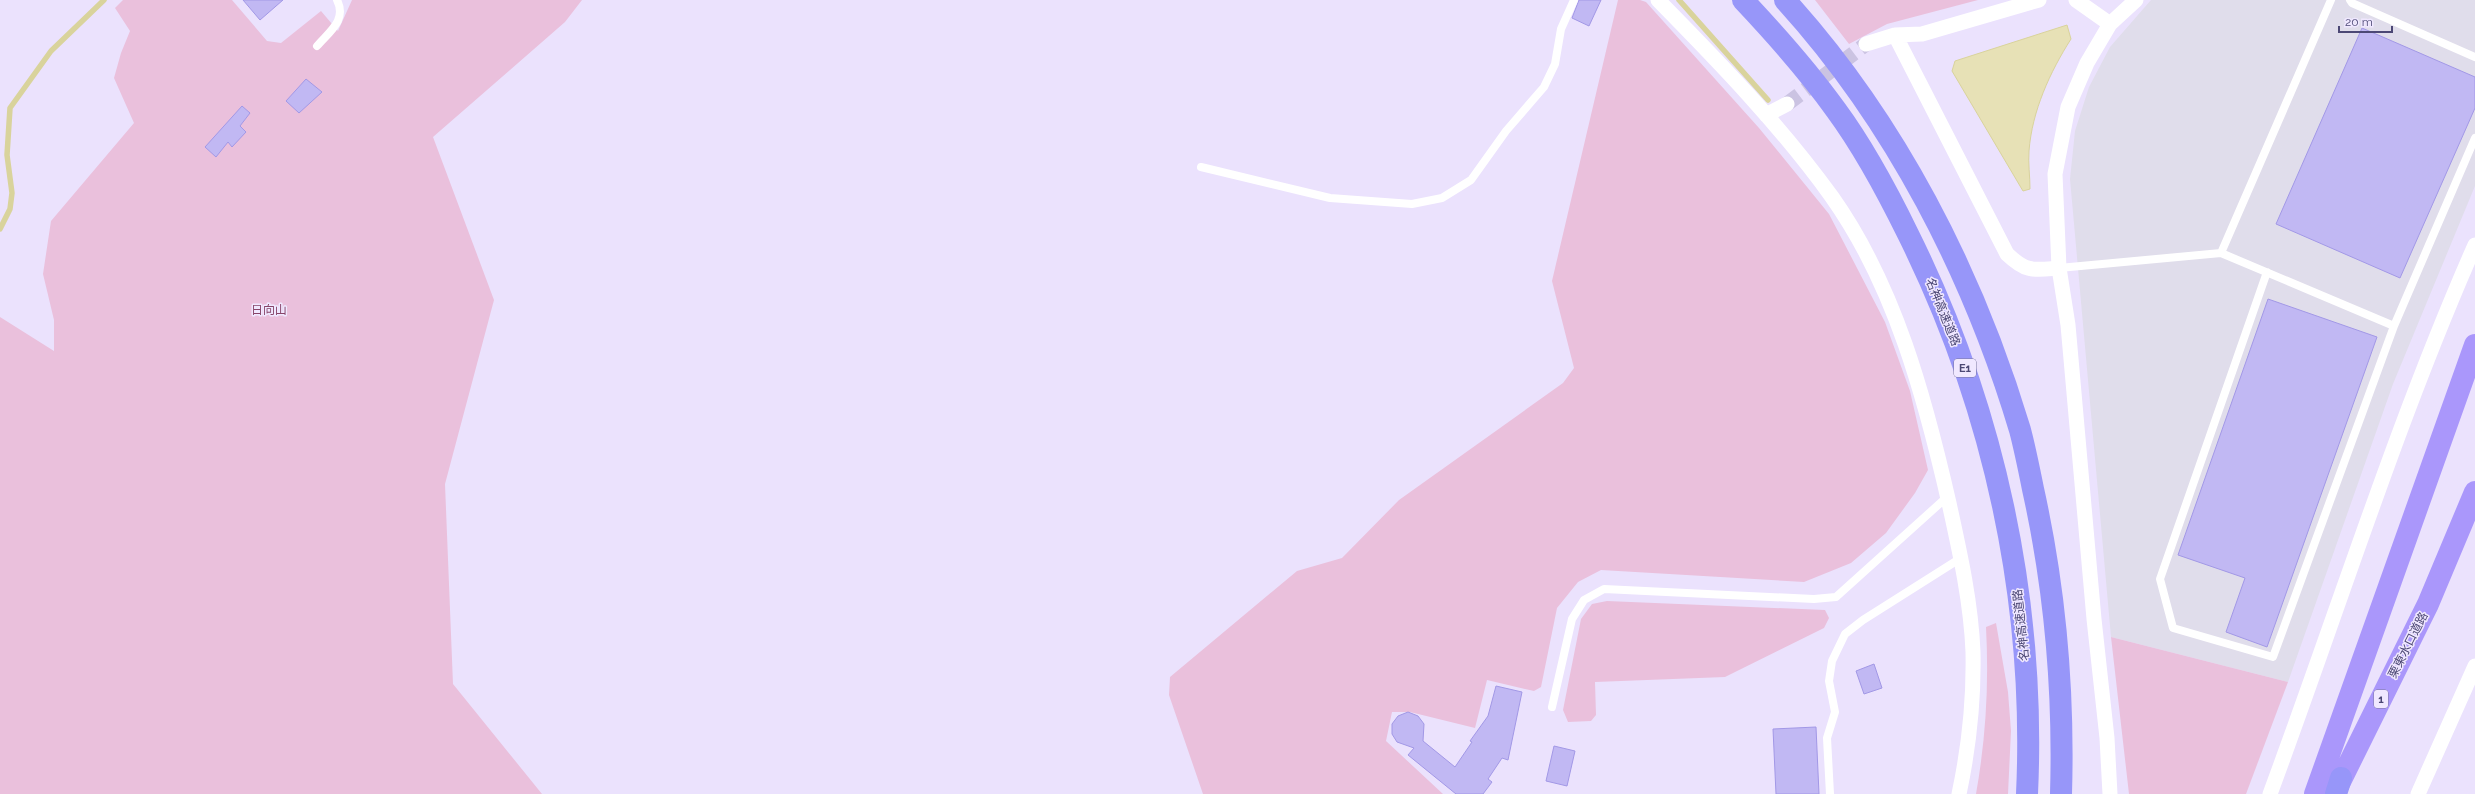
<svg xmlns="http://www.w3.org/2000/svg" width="2475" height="794" viewBox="0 0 2475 794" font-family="Raleway,'Noto Sans JP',sans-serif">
  <rect width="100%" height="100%" fill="#ebe2fd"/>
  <path fill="#e0ddeb" d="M2151 0H2475V186L2393 384 2288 682 2111 637 2070 179 2075 131 2089 87 2110 47Z"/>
  <path fill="#eac0dc" d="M123 0H232L267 41 281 43 321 11 338 31 352 0H582L565 22 433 137 494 300 445 484 453 684 542 794H0V317L54 351V320L43 274 51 221 134 123 114 78 121 53 130 31 115 8Z
    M1618 0H1640L1646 2 1759 128 1829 214 1885 322 1910 391 1928 470 1915 493 1886 533 1851 563 1804 582 1601 570 1578 582 1557 608 1541 687 1534 691 1487 680 1475 728 1410 712H1392L1386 741 1443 794H1203L1169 695 1170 677 1297 571 1342 558 1399 500 1563 383 1574 368 1552 281Z
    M1815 0H1978L1887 24 1849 44Z
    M1607 601 1825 610 1829 618 1824 628 1725 677 1595 682 1596 715 1591 721 1568 722 1563 710 1581 619 1592 604Z
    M1996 623 2008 692 2011 731 2008 794H1976C1986 737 1989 685 1986 627Z
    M2111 637 2288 682 2246 794H2129Z"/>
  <path fill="#e7e1b6" stroke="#d9d39c" d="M2067 25 2071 39C2050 72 2032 111 2029 151 2028 163 2030 176 2030 189L2023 191 1952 71 1955 61Z"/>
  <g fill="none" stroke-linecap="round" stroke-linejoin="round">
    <path stroke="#d9d39c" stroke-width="5.5" d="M1679 0 1768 100
      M0 229 10 209 12 193 7 155 10 108 51 51 104 0"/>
  </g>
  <path fill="#c1b8f3" stroke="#a298e6" d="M243 0H283L260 20Z
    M1579 0H1601L1589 26 1572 18Z
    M2362 28 2475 77V108L2400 278 2276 224Z
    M306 79 322 92 299 113 286 101Z
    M242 106 250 113 240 126 246 132 232 147 228 142 216 157 205 147Z
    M2268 299 2377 337 2267 647 2226 632 2245 578 2178 555Z
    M1874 664 1882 688 1864 694 1856 671Z
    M1496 686 1522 692 1508 760 1502 758 1488 779 1492 782 1483 794H1456L1408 755 1414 748 1397 742 1392 734V724L1398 716 1408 712 1418 716 1424 724 1423 741 1455 767 1472 742 1470 741 1488 716Z
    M1816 727 1819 794H1776L1773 729Z
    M1554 746 1575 751 1567 786 1546 781Z"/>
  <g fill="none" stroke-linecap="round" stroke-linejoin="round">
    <path stroke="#cbc3e2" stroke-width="15" stroke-dasharray="15 8" stroke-linecap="butt" d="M1787 104 1866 44"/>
    <path stroke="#fff" stroke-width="8" d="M2350 0 2352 3 2475 57
      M317 46C330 31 347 20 337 0
      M1201 167 1330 198 1412 204 1442 198 1471 180 1506 131 1544 87 1555 64 1561 29 1574 0
      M2221 253 2331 0
      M2059 268 2221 253 2394 326
      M2267 272 2160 579 2173 628 2273 657 2394 326 2475 138
      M1552 707 1572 619 1584 600 1604 589 1814 599 1836 597 1947 497
      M1830 794 1827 738 1835 712 1829 681 1832 661 1845 634 1863 620 1961 558"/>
    <path stroke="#fff" stroke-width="15" d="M1658 0C1719 62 1781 126 1832 197 1895 286 1925 398 1949 503 1960 553 1971 602 1973 652 1974 700 1969 747 1959 794
      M2076 0 2110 24
      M1895 35 1922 34 2039 0
      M1866 44 1895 35 2007 254C2027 273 2034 270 2059 268
      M1766 115 1787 104
      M2110 794 2107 738 2094 619 2068 325 2059 268 2055 174 2068 107 2087 63 2110 24 2136 0
      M2270 794C2338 611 2396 424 2475 245
      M2418 794 2475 666"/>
    <path stroke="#aa97fb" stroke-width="22" d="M2315 794 2475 345
      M2334 794 2428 604 2475 492"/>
    <path stroke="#9796f9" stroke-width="22" d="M1743 0C1776 35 1808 71 1836 110 1864 148 1887 191 1908 234 1994 407 2036 601 2027 794
      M1785 0C1895 121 1973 273 2020 430 2025 449 2029 469 2033 489 2055 588 2064 692 2061 794
      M2336 794 2341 778"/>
  </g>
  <g text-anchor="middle" stroke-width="3" stroke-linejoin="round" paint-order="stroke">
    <g fill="#f0e8ff" stroke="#7d789e" stroke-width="1">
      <rect x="1954" y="359" width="22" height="18" rx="3"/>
      <rect x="2374" y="690" width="14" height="18" rx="3"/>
    </g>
    <g font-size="11" font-weight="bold" fill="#4c4875">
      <text x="1965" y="372">E1</text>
      <text x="2381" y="703">1</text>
    </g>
    <g font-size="12" fill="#874469" stroke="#f0e8ff">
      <text x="269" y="314">日向山</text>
    </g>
    <g font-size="12" fill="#4c4875" stroke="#f0e8ff">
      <text transform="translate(1943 312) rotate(68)" y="4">名神高速道路</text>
      <text transform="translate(2021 625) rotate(-96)" y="4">名神高速道路</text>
      <text transform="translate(2408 645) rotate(-63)" y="4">栗東水口道路</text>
    </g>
  </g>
  <path d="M2339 26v6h53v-6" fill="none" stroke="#4c4875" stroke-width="2"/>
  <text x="2345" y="26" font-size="12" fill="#4c4875" stroke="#f0e8ff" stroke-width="3" paint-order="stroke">20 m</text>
</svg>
